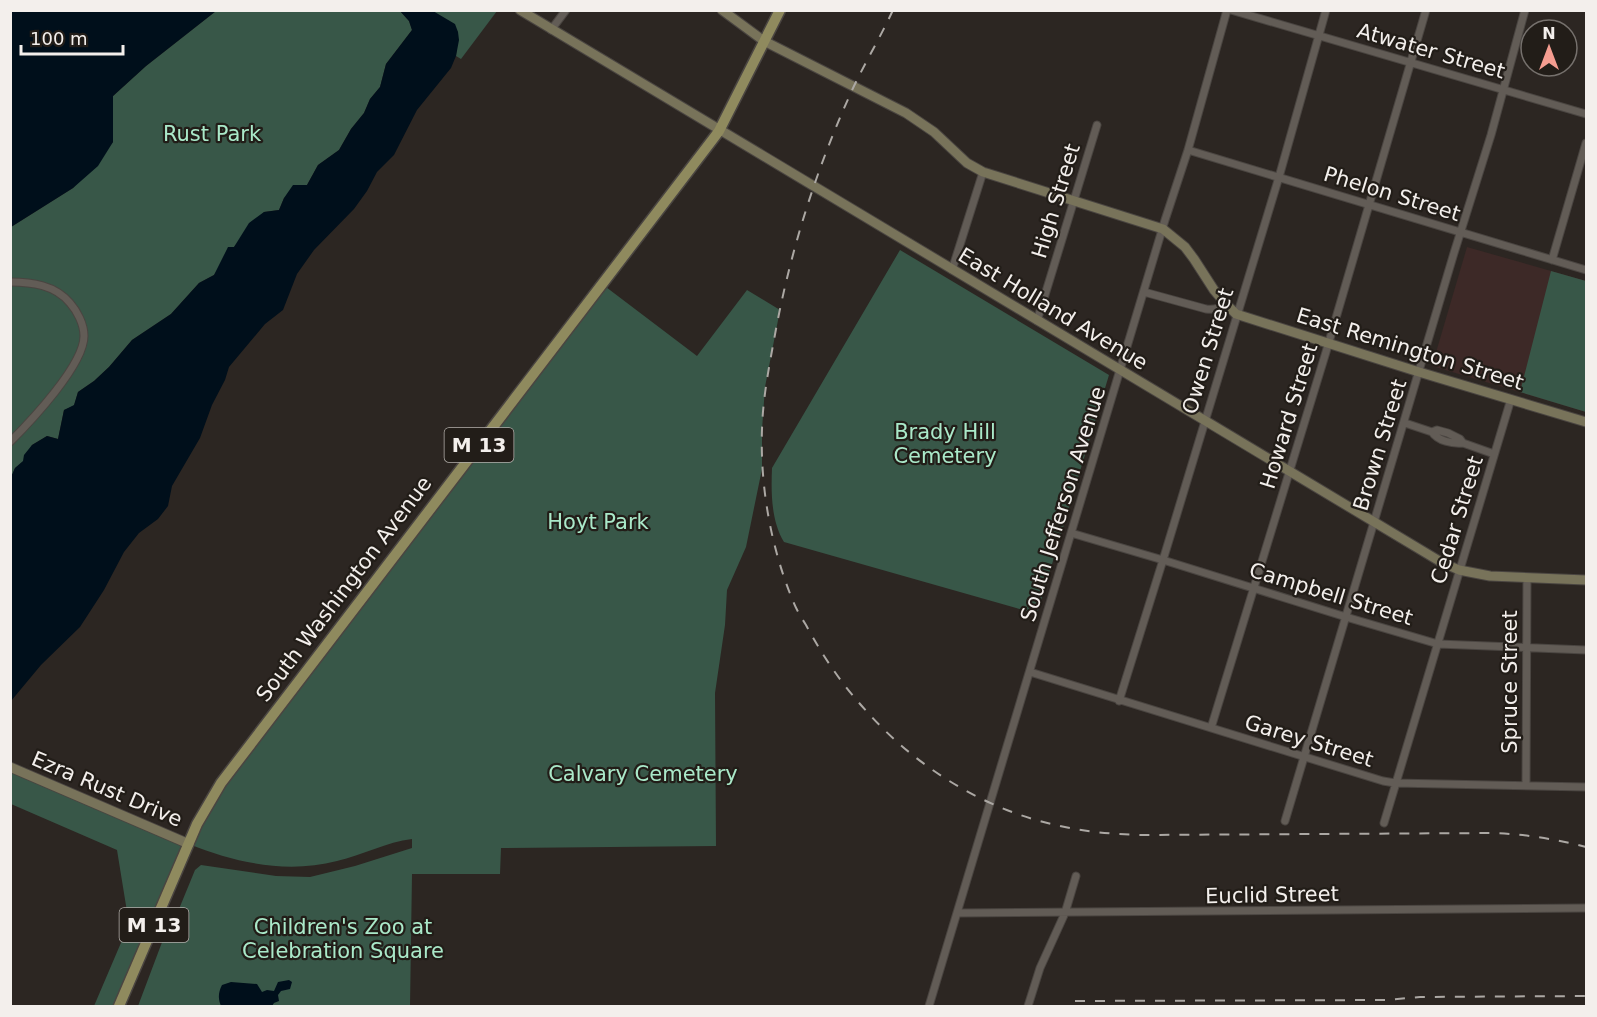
<svg xmlns="http://www.w3.org/2000/svg" width="1597" height="1017" viewBox="0 0 1597 1017" font-family="'DejaVu Sans',sans-serif">
  <rect width="100%" height="100%" fill="#2c2622"/>
  <path fill="#3d2927" d="M1467 247 1586 281V412L1432 366Z"/>
  <path fill="#385748" d="M216 11H400L409 21 412 30 386 64 380 87 370 99 364 113 351 129 339 150 318 165 307 185 284 198 279 210 264 212 234 247 214 275 199 283 171 314 132 340 109 367 94 381 78 392 74 406 64 410 58 439 47 436 32 445 24 461 15 468 11 479V227L73 188 113 142V96L146 66Z
    M433 11H497L461 59 456 56 458 32Z
    M900 250 1109 375 1037 614 784 542C771 521 771 492 772 468Z
    M1551 271 1586 281V412L1520 392Z
    M602 284 697 356 747 290 780 310 765 387 762 430V469L746 547 727 590 725 625 715 693 716 846 501 848 500 874H412L410 1006H138L167 929 179 909 195 870 201 865 276 876 310 877 355 866 412 848V839C387 842 362 855 337 861 287 874 236 863 189 844L119 1006H94L129 924 117 850 11 804 10 767 189 844 208 803Z"/>
  <path fill="#000f1b" d="M11 10 216 11 146 66 113 96V142L98 166 73 188 11 227Z
    M400 11H433L455 24 458 32 459 40 456 56 451 68 417 110 394 155 377 172 367 191 354 209 314 250 297 274 283 310 265 324 229 367 225 380 212 405 200 438 172 486 168 506 158 519 139 533 124 552 104 590 80 627 41 665 11 701 10 479 15 468 23 461 24 455 32 445 47 436 58 439 64 410 74 405 78 392 94 381 109 367 132 340 171 314 199 283 214 275 228 247H234L249 223 264 212 279 210 284 198 293 185H307L318 165 339 150 351 129 364 113 370 99 380 87 386 64 412 30 409 21Z
    M289 980 292 982 290 989 281 991 278 995 279 1001 274 1003 272 1006H221C218 999 218 993 222 985L231 982 257 984 262 992 267 990 274 991 278 982Z"/>
  <g fill="none" stroke-linecap="round" stroke-linejoin="round">
    <g stroke="#4a4541" stroke-width="9">
      <path id="minor" d="M1231 10 1586 114
        M551 30 566 10
        M1188 150 1586 270
        M1552 260 1586 143
        M952 270 983 172
        M10 282C32 282 55 285 70 303 77 311 84 324 84 336 84 365 31 421 10 442
        M1144 292 1206 309C1214 310 1219 309 1226 305
        M1037 321 1097 125
        M1405 423 1432 432 1437 430 1448 433 1460 439 1463 443 1494 454
        M1432 432C1438 441 1452 444 1463 443
        M1071 533 1163 560 1346 617 1438 644 1586 650
        M1030 672 1383 781 1395 783 1586 787
        M1119 701 1163 560 1279 177 1326 10
        M1211 728 1326 352 1426 10
        M1526 785 1527 578
        M1285 821 1454 253 1491 135 1525 10
        M1384 823 1511 399
        M958 913 1586 908
        M929 1006 1165 220 1188 150 1227 10
        M1028 1006 1040 968 1065 913 1076 876"/>
    </g>
    <g stroke="#4a4541" stroke-width="11">
      <path id="secondary" d="M520 10 1441 562 1459 570 1490 576 1586 580
        M722 10 764 41 906 113 934 132 967 163 983 172 1163 229 1185 247 1194 259 1214 290 1225 303 1236 314 1419 372 1586 422
        M10 767 189 844"/>
    </g>
    <g stroke="#4a4541" stroke-width="13">
      <path id="primary" d="M119 1006 197 824 221 783 713 139 719 131 780 10"/>
    </g>
    <use href="#minor" stroke="#625c56" stroke-width="7"/>
    <use href="#secondary" stroke="#78735a" stroke-width="9"/>
    <use href="#primary" stroke="#8f8a5e" stroke-width="10"/>
    <path stroke="#aca8a4" stroke-width="2" stroke-dasharray="10 10" stroke-linecap="butt" d="M893 10C881 36 866 61 854 86 818 164 792 245 776 329 770 362 763 395 762 429 760 487 771 548 793 601 796 609 801 617 806 625 825 660 843 686 870 715 918 768 986 810 1056 825 1084 832 1112 834 1140 835L1492 833C1525 834 1555 839 1586 847
      M1075 1001 1386 1000 1420 997 1586 996"/>
  </g>
  <g text-anchor="middle" stroke-width="4.5" stroke-linejoin="round" paint-order="stroke">
    <g fill="#221d18" stroke="#b4b0ac" stroke-width="1.5">
      <rect x="444.5" y="428" width="69" height="34" rx="4.5"/>
      <rect x="119.5" y="908" width="69" height="34" rx="4.5"/>
    </g>
    <g font-size="20" font-weight="bold" fill="#f3efec">
      <text x="479" y="452">M 13</text>
      <text x="154" y="932">M 13</text>
    </g>
    <g font-size="21" fill="#f3efec" stroke="#221d18">
      <text transform="translate(1431 51) rotate(16)" y="7">Atwater Street</text>
      <text transform="translate(1392 194) rotate(17)" y="7">Phelon Street</text>
      <text transform="translate(1056 201) rotate(-73)" y="7">High Street</text>
      <text transform="translate(1053 309) rotate(31)" y="7">East Holland Avenue</text>
      <text transform="translate(1410 349) rotate(17)" y="7">East Remington Street</text>
      <text transform="translate(1208 351) rotate(-73)" y="7">Owen Street</text>
      <text transform="translate(1289 416) rotate(-73)" y="7">Howard Street</text>
      <text transform="translate(1380 445) rotate(-73)" y="7">Brown Street</text>
      <text transform="translate(1063 504) rotate(-73)" y="7">South Jefferson Avenue</text>
      <text transform="translate(1457 520) rotate(-73)" y="7">Cedar Street</text>
      <text transform="translate(344 589) rotate(-53)" y="7">South Washington Avenue</text>
      <text transform="translate(1331 594) rotate(17)" y="7">Campbell Street</text>
      <text transform="translate(1510 682) rotate(-90)" y="7">Spruce Street</text>
      <text transform="translate(1309 741) rotate(17)" y="7">Garey Street</text>
      <text transform="translate(107 789) rotate(23)" y="7">Ezra Rust Drive</text>
      <text transform="translate(1272 895) rotate(-1)" y="7">Euclid Street</text>
    </g>
    <g font-size="21" fill="#aae9c9" stroke="#221d18">
      <text x="212" y="141">Rust Park</text>
      <text x="945" y="439">Brady Hill<tspan x="945" dy="24">Cemetery</tspan></text>
      <text x="598" y="529">Hoyt Park</text>
      <text x="643" y="781">Calvary Cemetery</text>
      <text x="343" y="934">Children's Zoo at<tspan x="343" dy="24">Celebration Square</tspan></text>
    </g>
  </g>
  <rect width="1597" height="1017" fill="none" stroke="#f3efec" stroke-width="24"/>
  <g transform="translate(1549 48)"><circle r="28" fill="#221d18" stroke="#76716d" stroke-width="1.5"/>
  <path d="M0-4.5L10 22L0 15L-10 22Z" fill="#f59d90"/>
  <text y="-9" font-size="16" font-weight="bold" text-anchor="middle" fill="#f3efec">N</text>
  </g>
  <path d="M21 45v9h102v-9" fill="none" stroke="#f3efec" stroke-width="3"/>
  <text x="30" y="45" font-size="18" fill="#f3efec" stroke="#221d18" stroke-width="4.5" paint-order="stroke">100 m</text>
</svg>
